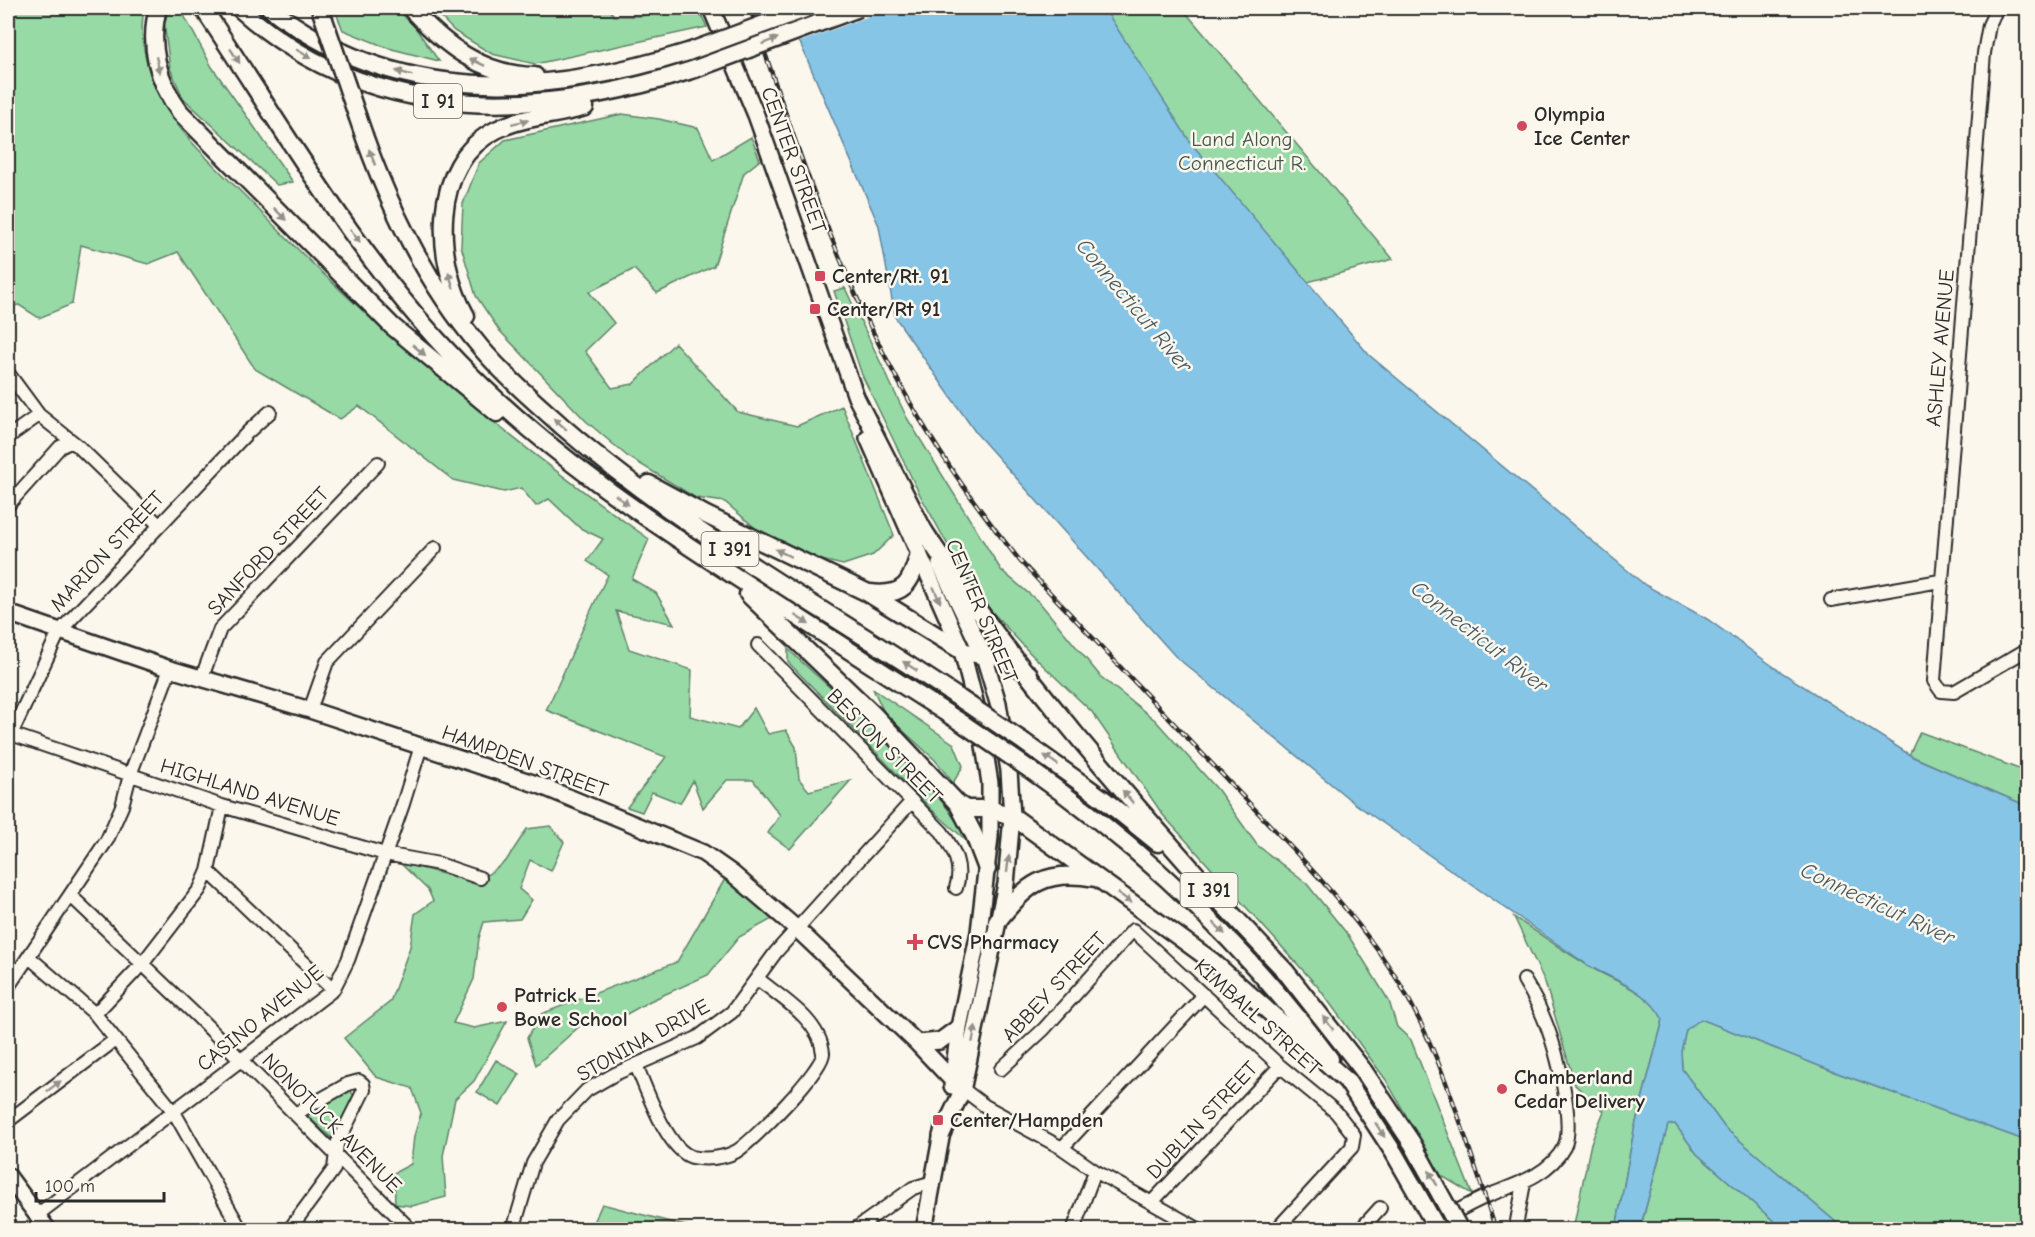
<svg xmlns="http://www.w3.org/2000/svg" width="2035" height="1237" viewBox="0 0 2035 1237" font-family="'Comic Neue',sans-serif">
  <rect width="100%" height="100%" fill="#fbf7ec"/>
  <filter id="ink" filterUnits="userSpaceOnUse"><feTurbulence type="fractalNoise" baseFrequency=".0167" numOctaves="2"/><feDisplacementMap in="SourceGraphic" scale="12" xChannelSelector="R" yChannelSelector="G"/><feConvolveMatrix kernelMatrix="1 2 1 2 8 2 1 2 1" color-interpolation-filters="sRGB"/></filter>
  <g filter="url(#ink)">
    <path fill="#97daa6" stroke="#618268" stroke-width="1.5" d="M8 8H145C137 34 147 71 159 96 181 138 221 171 254 205 374 330 508 439 649 539L632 579 656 593 674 624 616 611 629 649 692 670 690 716 738 729 754 708 768 734 786 730 796 747 799 779 809 791 851 780 790 849 768 833 780 815 753 780H727L703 808 693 781 680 803 652 792 642 812 627 807 666 757 546 710C568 666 585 619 608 575L587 561 603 539 580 528 549 499 536 506 521 488 504 492 453 480 359 406 340 419 255 369 178 252 148 264 81 245 72 304 39 318 19 305 8 307Z
      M168 8H180L212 67 293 182 277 185 183 98 170 68 164 22Z
      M334 8H401L439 61 388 48 343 30Z
      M432 8H609L614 16H642L665 8H698L707 27 535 64 492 54 454 31Z
      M1068 8H1182L1393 259 1308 282Z
      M622 114 659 119 698 128 713 160 751 137 760 160 744 173 714 266 657 293 634 269 589 292 614 323 585 351 612 388 633 384 675 343 738 412 797 426 842 406 894 535 873 555 843 565 813 558 767 538 725 502 696 498 627 456 586 421 499 330 476 296 461 246 463 204 479 163 505 140Z
      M845 288 907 418 1001 570 1040 603 1101 677 1155 720 1218 790 1257 845 1307 884 1348 935 1389 1001 1397 1027 1411 1040 1472 1194 1440 1175 1386 1080 1318 987 1163 815 1092 712 1030 653 974 592 919 493 862 375 834 291Z
      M788 649C850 709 927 764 968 842L931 809 788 662Z
      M873 689 954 744 963 766 953 783 935 760 885 714Z
      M1920 732 2027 772V806L1909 755Z
      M550 826 564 842 551 871 530 860 519 889 532 900 520 919 484 922 479 938 474 979 453 1023 474 1028 507 1021 474 1081 455 1099 443 1156 446 1197 412 1206 395 1204 394 1173 411 1164 414 1136 421 1113 412 1088 376 1077 344 1038 390 1002 410 947 415 914 433 901 428 890 399 862 476 883 506 861 527 829Z
      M725 879 774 918 739 937 708 975 650 1001 609 1024 581 1025 536 1065 527 1038 541 1014 677 962Z
      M1514 917C1538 933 1562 950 1587 965 1614 982 1649 990 1663 1020L1634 1130 1616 1229H1573L1591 1143 1604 1111 1575 1085 1545 982Z
      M1701 1019 1832 1071 2027 1141V1229H1844L1725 1128 1682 1069 1681 1051 1686 1029Z
      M496 1060 520 1074 500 1106 477 1092Z
      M350 1090 355 1097 334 1140 304 1113Z
      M1668 1124H1675L1697 1154 1783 1229 1640 1230Z
      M602 1204 697 1229H591Z"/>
    <path fill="#87c5e7" stroke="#62879c" stroke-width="1.5" d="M785 8H1104L1191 143 1369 355 1645 585 1707 619 1781 672 1913 757 2027 806V1141L1832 1071 1701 1019 1686 1030 1681 1051 1682 1069 1725 1128 1844 1229H1783L1697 1154 1675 1124 1668 1125 1640 1229H1616L1634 1130 1663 1020C1650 992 1615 980 1589 966L1354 803 1175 656 976 433 895 317 879 226Z"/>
    <path fill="#fbf7ec" d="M782 8H891L797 43Z"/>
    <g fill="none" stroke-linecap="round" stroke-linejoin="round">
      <g stroke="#2b2b2b" stroke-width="16">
        <path id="minor" d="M1997 8 1989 25 1984 53 1934 681 1941 691 1954 692 2028 649
          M8 373 39 415 78 446 159 525
          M8 437 39 415
          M8 505 60 447 70 442
          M1831 600 1940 581
          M758 645 942 832C954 850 963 866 956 888
          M202 677 220 629 378 463
          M310 710 327 662 435 548
          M11 734 222 806 385 854 439 864 480 878
          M8 741 59 632 248 432 270 412
          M208 871 333 990
          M70 895 199 1018 411 1230
          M29 957 95 1014 174 1112 241 1230
          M8 987 107 840 122 806 130 775 170 669
          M95 1014 143 963 200 889 208 871 222 806
          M636 1065C646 1088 667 1150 692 1157 706 1160 725 1158 737 1151 753 1141 824 1069 823 1053 820 1020 781 998 758 979
          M1001 1069 1044 1029 1133 930 1280 1066 1336 1112 1354 1135 1352 1147 1276 1230
          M956 1084 985 1106 1062 1148 1095 1171 1200 1230
          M8 1121 115 1040
          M1062 1148 1204 995
          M1153 1201 1280 1066
          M37 1215 333 990 348 960 403 804 421 746
          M289 1230 334 1169 337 1144 364 1090 363 1084 359 1081 348 1084 295 1114
          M513 1230 533 1163 558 1120 587 1090 615 1074 697 1038 732 1012 776 952 912 801
          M854 1230 913 1188 933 1182
          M1073 1230 1095 1171
          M1360 1230 1380 1208
          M1422 1230C1445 1218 1468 1204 1492 1194 1518 1184 1550 1174 1564 1147 1572 1132 1565 1095 1562 1079 1554 1042 1544 1012 1524 980
          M1519 1230 1517 1221 1524 1183"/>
      </g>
      <g stroke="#2b2b2b" stroke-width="20">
        <path id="major" d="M711 8 756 115 856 397 929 540
          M868 438 962 651 980 721 990 783V837L979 932 959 1027 952 1086
          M940 564 984 656 998 703 1009 771 1012 816 1006 884 962 1091 941 1136
          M8 613 170 669 310 710 539 785 703 853 733 874 797 929 917 1043 953 1081
          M917 1043 940 1041 959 1027
          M8 1176 48 1230
          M924 1230 943 1127"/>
      </g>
      <g stroke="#2b2b2b" stroke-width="21">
        <path id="highway" d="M158 8C148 45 158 82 180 112L392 326 497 413
          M203 8C283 128 357 258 458 362 543 450 647 520 750 586 821 632 893 679 965 725
          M239 8C370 126 537 120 695 69
          M270 8C396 106 544 97 688 52
          M410 8C445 45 481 75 535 76
          M358 118C386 202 424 281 481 348 506 377 535 402 563 427 684 532 826 609 959 698
          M466 316C435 261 429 164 496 130 523 116 556 116 585 107
          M649 484 706 515 866 592 962 651 984 656 1002 657 1029 674
          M924 531C1010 664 1117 785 1222 903
          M870 593C904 597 911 584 919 553
          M748 594 873 714 958 804 966 809H989L1012 816 1212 961 1347 1081
          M1024 742 1102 798 1158 843
          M1029 769C1145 850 1246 946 1330 1059
          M958 804 974 835 987 869
          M1214 895 1286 972 1363 1070
          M997 922C1026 884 1045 869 1095 878"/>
      </g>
      <use href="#minor" stroke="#fbf7ec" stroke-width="12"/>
      <use href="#major" stroke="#fbf7ec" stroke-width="15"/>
      <use href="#highway" stroke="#fbf7ec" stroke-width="16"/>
      <g stroke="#2b2b2b" stroke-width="4.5">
        <path id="rail" d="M750 8C792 134 836 269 901 386 935 449 976 507 1021 562L1302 859C1338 898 1372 938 1400 984 1444 1059 1468 1147 1496 1230"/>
      </g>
      <use href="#rail" stroke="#fbf7ec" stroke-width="2" stroke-dasharray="7" stroke-linecap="butt"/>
      <g stroke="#2b2b2b" stroke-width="21" stroke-linecap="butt">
        <path id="highway-bridge" d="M320 8 358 118
          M688 52 808 8
          M695 69 859 8
          M959 698 1024 742
          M965 725 1029 769
          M1363 1070 1412 1143 1460 1230
          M1347 1081 1394 1153 1438 1230"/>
      </g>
      <use href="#highway-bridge" stroke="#fbf7ec" stroke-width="16"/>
    </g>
    <defs><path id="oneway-solid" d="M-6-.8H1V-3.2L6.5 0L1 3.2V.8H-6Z" transform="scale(1.5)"/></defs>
    <g fill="#93918c">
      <use href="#oneway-solid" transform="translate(770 41) rotate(-21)"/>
      <use href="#oneway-solid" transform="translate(304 54) rotate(30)"/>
      <use href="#oneway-solid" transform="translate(235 56) rotate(57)"/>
      <use href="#oneway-solid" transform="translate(477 62) rotate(-154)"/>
      <use href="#oneway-solid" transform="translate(158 65) rotate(77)"/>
      <use href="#oneway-solid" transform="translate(404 73) rotate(-165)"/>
      <use href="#oneway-solid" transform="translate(520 122) rotate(-12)"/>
      <use href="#oneway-solid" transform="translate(372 157) rotate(-111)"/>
      <use href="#oneway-solid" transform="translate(280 214) rotate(45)"/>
      <use href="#oneway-solid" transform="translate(355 236) rotate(55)"/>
      <use href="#oneway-solid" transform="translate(451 280) rotate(-106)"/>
      <use href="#oneway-solid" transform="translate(419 350) rotate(40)"/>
      <use href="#oneway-solid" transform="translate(560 424) rotate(-139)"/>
      <use href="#oneway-solid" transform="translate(622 500) rotate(37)"/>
      <use href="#oneway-solid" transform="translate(783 553) rotate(-154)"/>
      <use href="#oneway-solid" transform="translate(937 595) rotate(66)"/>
      <use href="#oneway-solid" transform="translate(802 620) rotate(33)"/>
      <use href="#oneway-solid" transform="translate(910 666) rotate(-147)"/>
      <use href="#oneway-solid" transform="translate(1051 760) rotate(-145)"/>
      <use href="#oneway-solid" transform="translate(1128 797) rotate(-130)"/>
      <use href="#oneway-solid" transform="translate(1008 864) rotate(-83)"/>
      <use href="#oneway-solid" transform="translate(1125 898) rotate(36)"/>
      <use href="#oneway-solid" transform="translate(1219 928) rotate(46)"/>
      <use href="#oneway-solid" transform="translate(1328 1023) rotate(-128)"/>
      <use href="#oneway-solid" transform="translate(974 1034) rotate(-79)"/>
      <use href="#oneway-solid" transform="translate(54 1086) rotate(-37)"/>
      <use href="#oneway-solid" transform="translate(1380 1130) rotate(57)"/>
      <use href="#oneway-solid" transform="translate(1433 1178) rotate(-119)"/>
    </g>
  </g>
  <g fill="#d1495b" stroke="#fbf7ec" stroke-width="2">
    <circle cx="1522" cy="126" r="6"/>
    <rect x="814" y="270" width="12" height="12" rx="3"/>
    <rect x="809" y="303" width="12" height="12" rx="3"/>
    <path d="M912 933h6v6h6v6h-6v6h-6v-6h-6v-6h6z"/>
    <circle cx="502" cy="1007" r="6"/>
    <circle cx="1502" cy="1089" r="6"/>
    <rect x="932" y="1114" width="12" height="12" rx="3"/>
  </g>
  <g text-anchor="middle" stroke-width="5" stroke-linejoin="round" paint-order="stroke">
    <g fill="#fbf7ec" stroke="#696865" stroke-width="1.5">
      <rect x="414" y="84" width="48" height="34" rx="4.5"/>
      <rect x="701.5" y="532" width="57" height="34" rx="4.5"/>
      <rect x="1180.5" y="873" width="57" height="34" rx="4.5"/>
    </g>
    <g font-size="20" font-weight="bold" fill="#2b2b2b">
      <text x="438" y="108">I 91</text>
      <text x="730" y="556">I 391</text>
      <text x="1209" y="897">I 391</text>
    </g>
    <g font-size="21" font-weight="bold" fill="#2b2b2b" stroke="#fbf7ec" text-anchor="start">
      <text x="1534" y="121">Olympia<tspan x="1534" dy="24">Ice Center</tspan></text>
      <text x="832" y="283">Center/Rt. 91</text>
      <text x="827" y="316">Center/Rt 91</text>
      <text x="927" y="949">CVS Pharmacy</text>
      <text x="514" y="1002">Patrick E.<tspan x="514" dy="24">Bowe School</tspan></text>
      <text x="1514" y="1084">Chamberland<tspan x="1514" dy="24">Cedar Delivery</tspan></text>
      <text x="950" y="1127">Center/Hampden</text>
    </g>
    <g font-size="21" fill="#46574a" stroke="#fbf7ec">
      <text x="1242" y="146">Land Along<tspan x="1242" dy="24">Connecticut R.</tspan></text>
    </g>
    <g font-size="21" fill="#2b2b2b" stroke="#fbf7ec">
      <text transform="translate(794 160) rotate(70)" y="7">CENTER STREET</text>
      <text transform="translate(1940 348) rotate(-85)" y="7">ASHLEY AVENUE</text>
      <text transform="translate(107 551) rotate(-47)" y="7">MARION STREET</text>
      <text transform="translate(268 551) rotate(-47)" y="7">SANFORD STREET</text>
      <text transform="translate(982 611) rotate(67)" y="7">CENTER STREET</text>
      <text transform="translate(885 746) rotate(45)" y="7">BESTON STREET</text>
      <text transform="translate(525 761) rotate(20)" y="7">HAMPDEN STREET</text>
      <text transform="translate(250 792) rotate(17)" y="7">HIGHLAND AVENUE</text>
      <text transform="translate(1054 987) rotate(-47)" y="7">ABBEY STREET</text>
      <text transform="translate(1258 1017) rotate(42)" y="7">KIMBALL STREET</text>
      <text transform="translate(260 1018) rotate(-39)" y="7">CASINO AVENUE</text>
      <text transform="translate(643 1040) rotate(-29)" y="7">STONINA DRIVE</text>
      <text transform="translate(1202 1120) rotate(-47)" y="7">DUBLIN STREET</text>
      <text transform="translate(332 1123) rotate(45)" y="7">NONOTUCK AVENUE</text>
    </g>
    <g font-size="22" font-style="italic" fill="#475963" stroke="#fbf7ec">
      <text transform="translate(1135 305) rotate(50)" y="8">Connecticut River</text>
      <text transform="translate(1480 636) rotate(38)" y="8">Connecticut River</text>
      <text transform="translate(1878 903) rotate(25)" y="8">Connecticut River</text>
    </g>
  </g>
  <rect width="2035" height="1237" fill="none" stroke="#fbf7ec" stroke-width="30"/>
  <rect x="15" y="15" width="2005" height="1207" fill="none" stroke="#2b2b2b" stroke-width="2" filter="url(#ink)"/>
  <path d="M36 1192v9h128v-9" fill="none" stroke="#2b2b2b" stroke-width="3"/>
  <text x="45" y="1192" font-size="18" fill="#2b2b2b" stroke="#fbf7ec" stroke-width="4.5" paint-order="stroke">100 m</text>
</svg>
